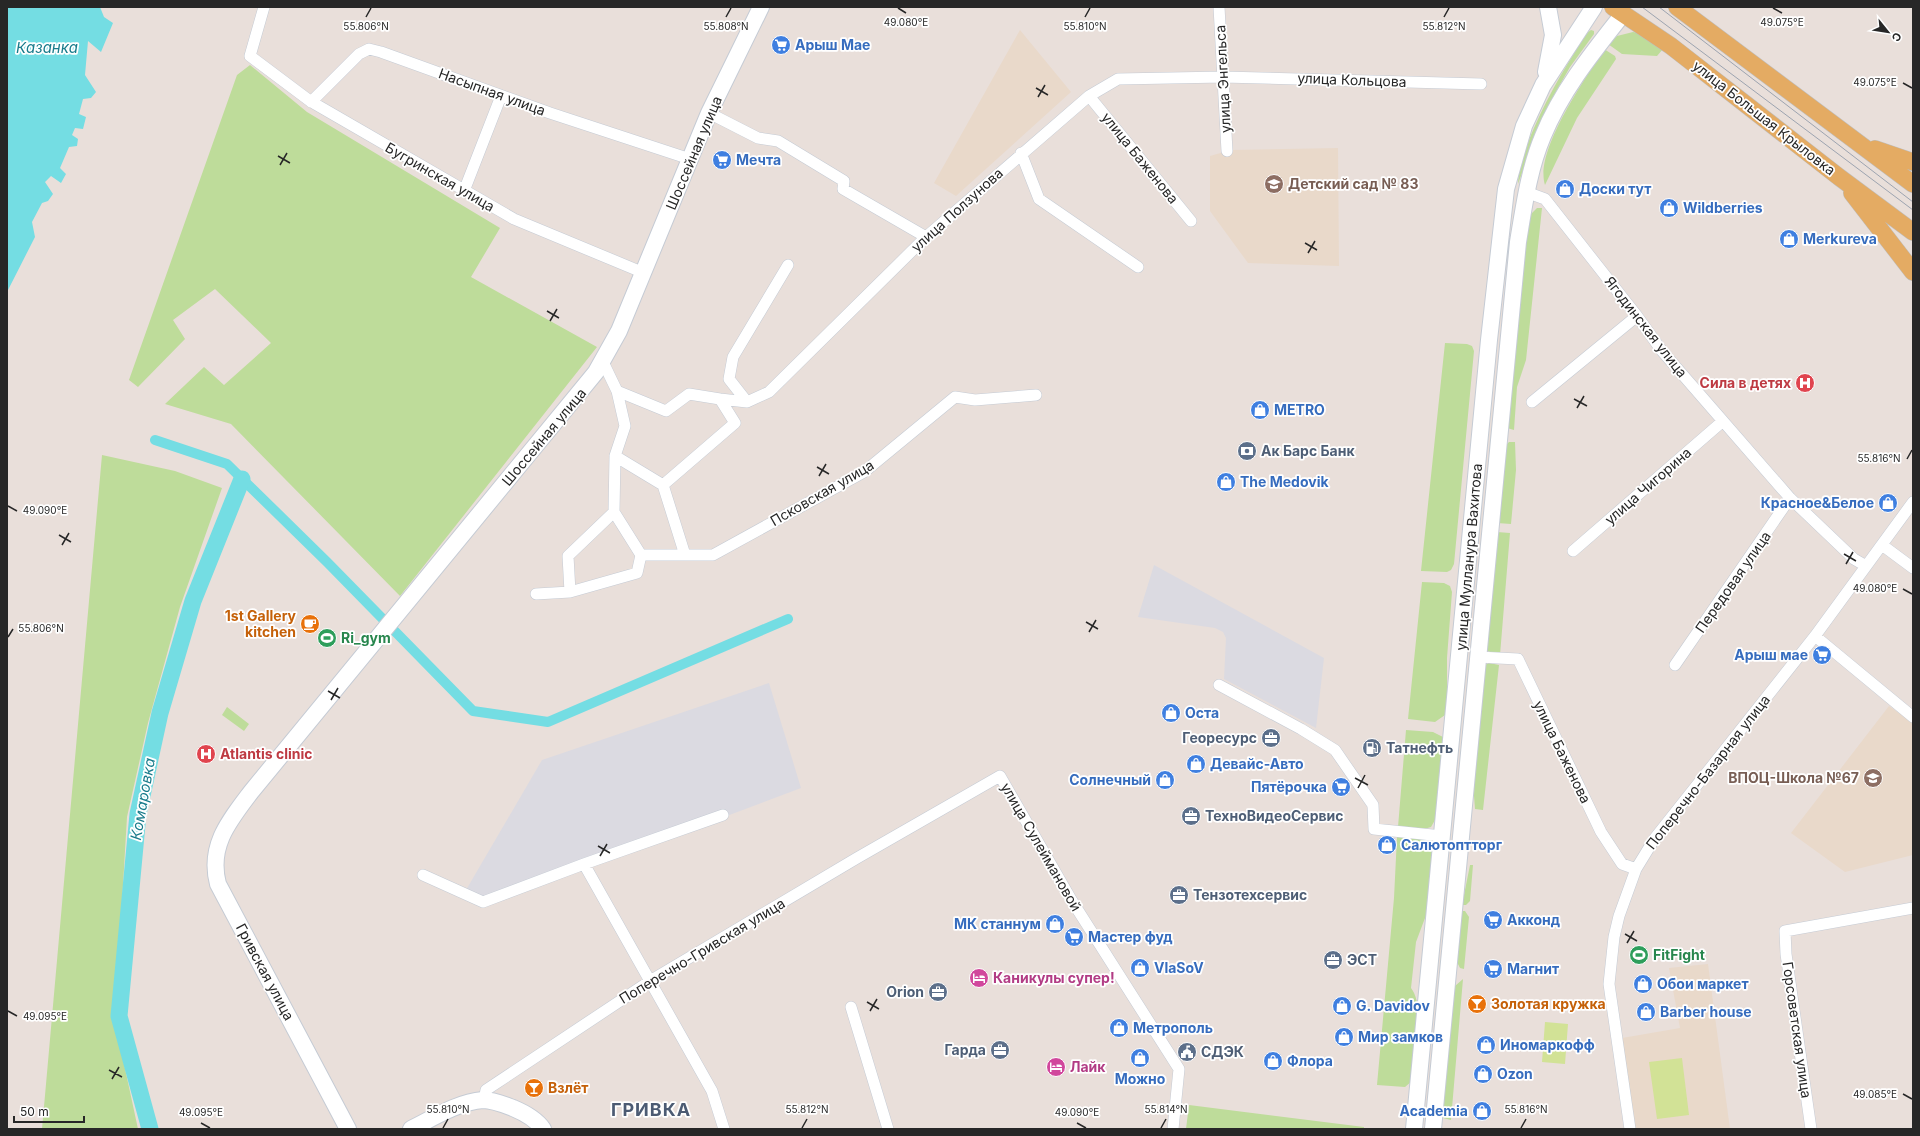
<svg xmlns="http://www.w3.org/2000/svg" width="1920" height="1136" viewBox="0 0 1920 1136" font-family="Inter,sans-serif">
  <rect width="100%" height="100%" fill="#e9dfda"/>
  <path fill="#dbdae1" d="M1154 565 1324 658 1316 728 1224 679 1226 638 1223 632 1215 628 1138 617Z
    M769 683 801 788 501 901 483 900 466 890 542 760Z"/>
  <path fill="#e9d9ca" d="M1020 30 1071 92 956 196 934 183Z
    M1338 148 1339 266 1248 263 1210 211V156L1231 150Z
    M1889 706 1913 723V855L1845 872 1791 833Z
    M1708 964 1730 1129H1635L1622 1038 1680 1028 1669 968Z"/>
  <path fill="#bedc9a" d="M1591 30 1594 31V34L1570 67 1553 97 1539 127 1518 184C1519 149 1554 85 1573 55 1578 47 1583 35 1591 30Z
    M1633 32 1638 33 1663 49 1657 56 1622 54 1608 44 1617 36Z
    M1604 49 1615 56 1616 59 1577 118 1545 185C1534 151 1586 78 1604 49Z
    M250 65 307 112 500 228 471 277 597 347 400 596 231 424 165 404 204 367 224 385 271 343 215 289 173 320 185 339 138 387 129 380 237 75Z
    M1537 208H1542L1526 360 1517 387 1514 430 1507 428 1521 272 1531 214Z
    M1445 343 1467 344 1472 346 1474 351 1454 564 1451 570 1447 572 1421 571Z
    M1509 442H1515L1516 470 1511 524 1497 523 1506 445Z
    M102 455 175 471 222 488 180 607 148 723 127 817 115 1022 138 1129H42Z
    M1497 532 1510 533 1500 655 1487 651 1486 646Z
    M1422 582 1444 583 1450 586 1452 592 1447 658V704L1445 715 1435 722 1408 719Z
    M1489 663 1499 665 1483 810 1475 809 1473 783 1485 665Z
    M227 707 249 724 244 731 222 715Z
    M1406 730 1433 732 1443 737 1444 740 1435 820 1431 827 1424 829 1398 827Z
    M1397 837C1409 838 1427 836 1433 848L1428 910 1416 942 1411 988C1426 1007 1414 1058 1412 1081L1405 1087 1377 1085 1394 898Z
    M1470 865H1473L1470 901 1466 905H1462Z
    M1461 911H1465L1469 917 1464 969 1460 968 1457 962Z
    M1463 979 1451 1120 1443 1118 1442 1113 1455 986Z
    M1189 1105 1364 1127V1129H1186Z"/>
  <path fill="#d2e296" d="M1545 1022 1568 1024 1565 1064 1542 1062Z
    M1682 1058 1689 1115 1657 1119 1649 1062Z"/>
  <path fill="#74dde3" d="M7 7H100L104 17 113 23 101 52 88 41 85 75 96 92 91 98 83 99 79 114 86 117 83 129 75 128 72 135 78 139 77 146 69 147 60 168 66 174 61 183 51 176 45 182 53 194 48 201 42 203 32 222 35 237 7 292Z"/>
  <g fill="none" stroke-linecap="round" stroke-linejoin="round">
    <path stroke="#74dde3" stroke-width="10" d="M155 440 227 464 327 562 473 711 548 722 788 619"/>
    <path stroke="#74dde3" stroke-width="17" d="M150 1129 119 1016 138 814 160 713 193 601 242 479"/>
    <g stroke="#c5cbd4" stroke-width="12">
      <path id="street" d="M264 7 250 56 310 101 514 219 644 273
        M1219 7 1227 151
        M1089 96 1191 221
        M311 102 359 54 369 49 381 52 550 113 690 159
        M709 113 758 138 778 141 844 181 843 189 926 237
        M1021 153 1039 199 1138 267
        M464 191 501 96
        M1526 192 1545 199 1637 316 1662 351 1790 498 1854 559 1866 566
        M603 362 617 391 625 426 615 456 663 485 735 423 720 399 747 402 769 392 926 237 1089 96 1118 79 1223 77 1481 84
        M617 391 666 411 689 394 720 399
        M747 402 729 379 733 357 788 265
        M1532 402 1637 316
        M615 456 614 512 568 556 570 592 637 573 641 555H713L864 472 955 397 975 400 1036 395
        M663 485 685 555
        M614 512 641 555
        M1882 545 1913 568
        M1573 551 1723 421
        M536 594 570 592
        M1815 636 1913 717
        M1478 657 1518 659 1601 832 1622 864 1636 869
        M1675 665 1790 498
        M1219 685 1301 729 1335 750 1373 805 1374 829 1442 836
        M584 864 712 1091 724 1129
        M423 875 483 902 584 864 723 815
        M851 1007 888 1129
        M484 1100 486 1090 650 981 857 858 1000 776 1072 901 1179 1069 1173 1129
        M1630 1129 1609 984 1614 937 1619 916 1636 869 1655 838 1815 636 1913 502
        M1811 1129 1786 954 1785 931 1913 908"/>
    </g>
    <g stroke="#c5cbd4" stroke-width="18">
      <path id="secondary" d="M1546 72 1553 35 1548 7
        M348 1129 218 884C208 846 229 821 251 792L596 372 619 331 709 113 761 7
        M411 1129C433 1118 458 1102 483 1100 493 1100 505 1105 513 1108 525 1113 536 1119 543 1129
        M1414 1129 1489 340 1506 189 1524 126 1543 85 1594 7
        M1433 1129 1518 242C1524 206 1529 169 1543 136 1562 90 1593 52 1623 14"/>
    </g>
    <g stroke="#bebebe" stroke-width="18">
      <path id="primary" d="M1613 7 1671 46 1839 177 1913 232
        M1677 7 1913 184
        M1875 149 1913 162
        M1852 193 1913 272"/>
    </g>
    <use href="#street" stroke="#fff" stroke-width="11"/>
    <use href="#secondary" stroke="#fff" stroke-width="16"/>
    <use href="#primary" stroke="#e4ab63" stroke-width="17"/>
    <path stroke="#9da4b0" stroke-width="1" d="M1642 7 1913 210
      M1659 7 1913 202"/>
  </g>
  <path fill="none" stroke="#272727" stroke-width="1.5" d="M898 8 906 13M1773 8 1782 13M366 17 371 8M726 17 731 8M1085 17 1090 8M1444 17 1449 8M1903 83 1912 88M1036 88 1048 95M1038 97 1045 85M278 156 290 163M280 165 287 153M1305 243 1317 250M1308 253 1315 241M547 311 559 318M550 321 557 309M1574 399 1587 406M1577 408 1584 396M1907 459 1912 450M817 467 829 474M819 476 826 464M8 506 17 511M59 535 71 542M62 545 69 533M1844 554 1856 561M1846 564 1853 552M1903 589 1912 594M1086 622 1098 629M1089 632 1096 620M8 637 13 629M328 691 340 698M331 700 338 688M1355 778 1368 785M1358 788 1365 775M598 846 610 853M600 856 607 844M1625 934 1637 941M1627 943 1634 931M867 1002 879 1009M8 1011 17 1016M870 1011 877 999M109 1070 122 1077M112 1079 119 1067M1903 1094 1912 1099M201 1123 210 1128M1077 1123 1086 1128M443 1128 448 1119M802 1128 807 1119M1161 1128 1166 1119M1521 1128 1526 1119"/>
  <defs>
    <g id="supermarket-disc" transform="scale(1)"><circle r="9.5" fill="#3f7fe0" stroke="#fff"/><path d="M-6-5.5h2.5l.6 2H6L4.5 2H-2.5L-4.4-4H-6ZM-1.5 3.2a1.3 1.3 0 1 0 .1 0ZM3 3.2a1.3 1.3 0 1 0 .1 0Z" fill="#fff"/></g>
    <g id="school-disc" transform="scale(1)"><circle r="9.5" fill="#8d6e63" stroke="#fff"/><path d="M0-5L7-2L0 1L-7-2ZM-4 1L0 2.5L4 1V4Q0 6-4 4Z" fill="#fff"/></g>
    <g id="shop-disc" transform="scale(1)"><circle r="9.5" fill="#3f7fe0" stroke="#fff"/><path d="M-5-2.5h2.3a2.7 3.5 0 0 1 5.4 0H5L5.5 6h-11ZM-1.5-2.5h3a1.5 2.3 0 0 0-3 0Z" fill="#fff"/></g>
    <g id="hospital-disc" transform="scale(1)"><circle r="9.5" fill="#e0444e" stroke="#fff"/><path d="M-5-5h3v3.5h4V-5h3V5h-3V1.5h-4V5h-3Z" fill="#fff"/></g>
    <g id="bank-disc" transform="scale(1)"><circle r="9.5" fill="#5c6f8a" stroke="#fff"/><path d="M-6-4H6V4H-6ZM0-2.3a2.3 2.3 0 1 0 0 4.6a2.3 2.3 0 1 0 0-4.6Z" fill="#fff"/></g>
    <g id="cafe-disc" transform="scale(1)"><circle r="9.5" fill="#e8710a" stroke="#fff"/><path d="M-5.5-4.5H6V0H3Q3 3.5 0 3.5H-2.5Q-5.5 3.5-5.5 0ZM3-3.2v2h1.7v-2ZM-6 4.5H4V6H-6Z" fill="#fff"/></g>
    <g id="stadium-disc" transform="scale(1)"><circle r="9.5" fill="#2e9e5b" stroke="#fff"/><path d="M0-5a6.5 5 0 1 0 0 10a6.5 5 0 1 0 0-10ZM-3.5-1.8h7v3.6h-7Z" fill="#fff"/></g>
    <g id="office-disc" transform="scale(1)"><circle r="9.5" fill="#5c6f8a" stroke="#fff"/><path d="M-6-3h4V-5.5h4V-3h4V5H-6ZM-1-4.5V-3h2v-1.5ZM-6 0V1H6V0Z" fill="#fff"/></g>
    <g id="fuel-disc" transform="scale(1)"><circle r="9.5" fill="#5c6f8a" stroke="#fff"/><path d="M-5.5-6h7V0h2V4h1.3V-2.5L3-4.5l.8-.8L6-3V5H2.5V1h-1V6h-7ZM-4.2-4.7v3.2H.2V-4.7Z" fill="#fff"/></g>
    <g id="hotel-disc" transform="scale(1)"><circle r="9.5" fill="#d1479c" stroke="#fff"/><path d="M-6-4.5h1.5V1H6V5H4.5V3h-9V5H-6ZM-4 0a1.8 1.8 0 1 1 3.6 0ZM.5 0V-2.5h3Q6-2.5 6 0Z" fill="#fff"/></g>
    <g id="bar-disc" transform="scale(1)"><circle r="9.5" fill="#e8710a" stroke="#fff"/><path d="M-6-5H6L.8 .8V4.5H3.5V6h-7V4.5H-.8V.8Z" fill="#fff"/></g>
    <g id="civic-disc" transform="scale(1)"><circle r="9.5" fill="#5c6f8a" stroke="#fff"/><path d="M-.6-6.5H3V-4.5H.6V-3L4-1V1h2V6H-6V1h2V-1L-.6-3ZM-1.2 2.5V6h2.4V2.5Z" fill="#fff"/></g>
  </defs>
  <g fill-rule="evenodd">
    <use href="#supermarket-disc" x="781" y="45"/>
    <use href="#supermarket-disc" x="722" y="160"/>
    <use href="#school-disc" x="1274" y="184"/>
    <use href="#shop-disc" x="1565" y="189"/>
    <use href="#shop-disc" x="1669" y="208"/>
    <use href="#shop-disc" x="1789" y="239"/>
    <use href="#hospital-disc" x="1805" y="383"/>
    <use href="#shop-disc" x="1260" y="410"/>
    <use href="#bank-disc" x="1247" y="451"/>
    <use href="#shop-disc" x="1226" y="482"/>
    <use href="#shop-disc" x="1888" y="503"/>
    <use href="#cafe-disc" x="310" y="624"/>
    <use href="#stadium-disc" x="327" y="638"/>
    <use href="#supermarket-disc" x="1822" y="655"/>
    <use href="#shop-disc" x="1171" y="713"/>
    <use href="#office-disc" x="1271" y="738"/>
    <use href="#fuel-disc" x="1372" y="748"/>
    <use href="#hospital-disc" x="206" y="754"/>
    <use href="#shop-disc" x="1196" y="764"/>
    <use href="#school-disc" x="1873" y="778"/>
    <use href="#shop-disc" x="1165" y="780"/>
    <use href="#supermarket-disc" x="1341" y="787"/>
    <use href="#office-disc" x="1191" y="816"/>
    <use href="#shop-disc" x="1387" y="845"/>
    <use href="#office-disc" x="1179" y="895"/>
    <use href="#supermarket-disc" x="1493" y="920"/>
    <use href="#shop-disc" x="1055" y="924"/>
    <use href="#supermarket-disc" x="1074" y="937"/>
    <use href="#stadium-disc" x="1639" y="955"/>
    <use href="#office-disc" x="1333" y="960"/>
    <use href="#shop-disc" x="1140" y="968"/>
    <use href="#supermarket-disc" x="1493" y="969"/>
    <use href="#hotel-disc" x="979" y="978"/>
    <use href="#shop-disc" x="1643" y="984"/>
    <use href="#office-disc" x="938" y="992"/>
    <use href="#bar-disc" x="1477" y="1004"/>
    <use href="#shop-disc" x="1342" y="1006"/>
    <use href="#shop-disc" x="1646" y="1012"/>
    <use href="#shop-disc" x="1119" y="1028"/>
    <use href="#shop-disc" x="1344" y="1037"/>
    <use href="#shop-disc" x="1486" y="1045"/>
    <use href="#office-disc" x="1000" y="1050"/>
    <use href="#civic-disc" x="1187" y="1052"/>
    <use href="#shop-disc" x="1140" y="1058"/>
    <use href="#shop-disc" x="1273" y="1061"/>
    <use href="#hotel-disc" x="1056" y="1067"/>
    <use href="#shop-disc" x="1483" y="1074"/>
    <use href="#bar-disc" x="534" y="1088"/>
    <use href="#shop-disc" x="1482" y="1111"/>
  </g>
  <g text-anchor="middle" stroke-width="3.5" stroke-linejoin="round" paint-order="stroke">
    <g font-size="14" font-weight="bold" fill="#366cbe" stroke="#fff" text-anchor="start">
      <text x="795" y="50">Арыш Мае</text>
      <text x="736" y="165">Мечта</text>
      <text x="1579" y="194">Доски тут</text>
      <text x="1683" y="213">Wildberries</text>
      <text x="1803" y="244">Merkureva</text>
      <text x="1274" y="415">METRO</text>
      <text x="1240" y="487">The Medovik</text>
      <text x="1874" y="508" text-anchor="end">Красное&amp;Белое</text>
      <text x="1808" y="660" text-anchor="end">Арыш мае</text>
      <text x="1185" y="718">Оста</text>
      <text x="1210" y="769">Девайс-Авто</text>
      <text x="1151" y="785" text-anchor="end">Солнечный</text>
      <text x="1327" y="792" text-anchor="end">Пятёрочка</text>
      <text x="1401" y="850">Салютоптторг</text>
      <text x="1507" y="925">Акконд</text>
      <text x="1041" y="929" text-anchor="end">МК станнум</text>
      <text x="1088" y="942">Мастер фуд</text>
      <text x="1154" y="973">VlaSoV</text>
      <text x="1507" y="974">Магнит</text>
      <text x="1657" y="989">Обои маркет</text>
      <text x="1356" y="1011">G. Davidov</text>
      <text x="1660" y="1017">Barber house</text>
      <text x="1133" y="1033">Метрополь</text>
      <text x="1358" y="1042">Мир замков</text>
      <text x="1500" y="1050">Иномаркофф</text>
      <text x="1287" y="1066">Флора</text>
      <text x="1497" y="1079">Ozon</text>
      <text x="1140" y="1084" text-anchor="middle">Можно</text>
      <text x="1468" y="1116" text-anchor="end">Academia</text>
    </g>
    <g font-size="14" fill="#272727" stroke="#fff">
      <text transform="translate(1223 79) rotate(-93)" y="5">улица Энгельса</text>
      <text transform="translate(1352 80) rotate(2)" y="5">улица Кольцова</text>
      <text transform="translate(492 92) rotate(20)" y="5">Насыпная улица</text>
      <text transform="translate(1764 118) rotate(38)" y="5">улица Большая Крыловка</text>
      <text transform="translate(694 153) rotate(-67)" y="5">Шоссейная улица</text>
      <text transform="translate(1140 158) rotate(51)" y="5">улица Баженова</text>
      <text transform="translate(440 177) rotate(30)" y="5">Бугринская улица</text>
      <text transform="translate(957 210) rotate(-42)" y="5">улица Ползунова</text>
      <text transform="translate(1646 327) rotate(52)" y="5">Ягодинская улица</text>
      <text transform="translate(544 437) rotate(-50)" y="5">Шоссейная улица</text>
      <text transform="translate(1648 486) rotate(-41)" y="5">улица Чигорина</text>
      <text transform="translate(822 493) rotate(-30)" y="5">Псковская улица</text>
      <text transform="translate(1469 557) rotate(-85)" y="5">улица Мулланура Вахитова</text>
      <text transform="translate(1733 582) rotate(-55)" y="5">Передовая улица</text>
      <text transform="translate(1562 752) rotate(64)" y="5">улица Баженова</text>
      <text transform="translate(1708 772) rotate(-52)" y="5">Поперечно-Базарная улица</text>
      <text transform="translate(1041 847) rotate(60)" y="5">улица Сулеймановой</text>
      <text transform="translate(702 951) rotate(-31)" y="5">Поперечно-Гривская улица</text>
      <text transform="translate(265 972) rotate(62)" y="5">Гривская улица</text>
      <text transform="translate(1797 1030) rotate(82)" y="5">Горсоветская улица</text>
    </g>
    <g font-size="14" font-weight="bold" fill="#785e54" stroke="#fff" text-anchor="start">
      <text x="1288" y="189">Детский сад № 83</text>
      <text x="1859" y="783" text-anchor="end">ВПОЦ-Школа №67</text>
    </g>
    <g font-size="14" font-weight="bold" fill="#be3a42" stroke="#fff" text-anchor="end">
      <text x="1791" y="388">Сила в детях</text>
      <text x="220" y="759" text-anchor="start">Atlantis clinic</text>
    </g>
    <g font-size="14" font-weight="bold" fill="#4e5e75" stroke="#fff" text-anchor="start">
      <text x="1261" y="456">Ак Барс Банк</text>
      <text x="1257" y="743" text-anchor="end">Георесурс</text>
      <text x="1386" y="753">Татнефть</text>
      <text x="1205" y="821">ТехноВидеоСервис</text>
      <text x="1193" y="900">Тензотехсервис</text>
      <text x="1347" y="965">ЭСТ</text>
      <text x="924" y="997" text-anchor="end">Orion</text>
      <text x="986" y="1055" text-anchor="end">Гарда</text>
      <text x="1201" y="1057">СДЭК</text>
    </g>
    <g font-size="14" font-weight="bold" fill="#c56008" stroke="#fff" text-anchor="start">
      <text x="296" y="621" text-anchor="end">1st Gallery<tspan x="296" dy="16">kitchen</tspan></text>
      <text x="1491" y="1009">Золотая кружка</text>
      <text x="548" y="1093">Взлёт</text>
    </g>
    <g font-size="14" font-weight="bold" fill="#27864d" stroke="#fff" text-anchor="start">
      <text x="341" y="643">Ri_gym</text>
      <text x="1653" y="960">FitFight</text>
    </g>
    <g font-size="14" font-weight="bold" fill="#b23c85" stroke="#fff" text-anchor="start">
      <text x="993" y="983">Каникулы супер!</text>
      <text x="1070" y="1072">Лайк</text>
    </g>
    <g font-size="15" font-style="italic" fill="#187b8b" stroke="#fff">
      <text x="47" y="53">Казанка</text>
      <text transform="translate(143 799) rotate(-80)" y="5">Комаровка</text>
    </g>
    <g font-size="18" font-weight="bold" letter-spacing="1" fill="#4c5b73" stroke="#fff">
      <text x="651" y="1116">ГРИВКА</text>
    </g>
  </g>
  <g font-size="10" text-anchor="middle" fill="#272727" stroke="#fff" stroke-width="3.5" stroke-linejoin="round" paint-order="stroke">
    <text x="906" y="26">49.080°E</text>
    <text x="1782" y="26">49.075°E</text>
    <text x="366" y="30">55.806°N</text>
    <text x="726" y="30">55.808°N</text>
    <text x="1085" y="30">55.810°N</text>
    <text x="1444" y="30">55.812°N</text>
    <text x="1875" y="86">49.075°E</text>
    <text x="1879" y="462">55.816°N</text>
    <text x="45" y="514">49.090°E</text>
    <text x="1875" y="592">49.080°E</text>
    <text x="41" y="632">55.806°N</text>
    <text x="45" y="1020">49.095°E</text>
    <text x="1875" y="1098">49.085°E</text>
    <text x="448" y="1113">55.810°N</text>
    <text x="807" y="1113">55.812°N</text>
    <text x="1166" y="1113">55.814°N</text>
    <text x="1526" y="1113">55.816°N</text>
    <text x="201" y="1116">49.095°E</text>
    <text x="1077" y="1116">49.090°E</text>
  </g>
  <rect width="1920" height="1136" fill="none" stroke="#272727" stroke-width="16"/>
  <g transform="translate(1888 32) rotate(120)" stroke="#ffffff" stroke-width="3" paint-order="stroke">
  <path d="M0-3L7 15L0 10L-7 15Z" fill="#272727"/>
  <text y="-6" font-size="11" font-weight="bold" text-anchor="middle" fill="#272727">С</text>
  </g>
  <path d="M14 1116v6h70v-6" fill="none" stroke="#272727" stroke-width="2"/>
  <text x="20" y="1116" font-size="12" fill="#272727" stroke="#ffffff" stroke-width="3" paint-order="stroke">50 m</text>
</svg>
